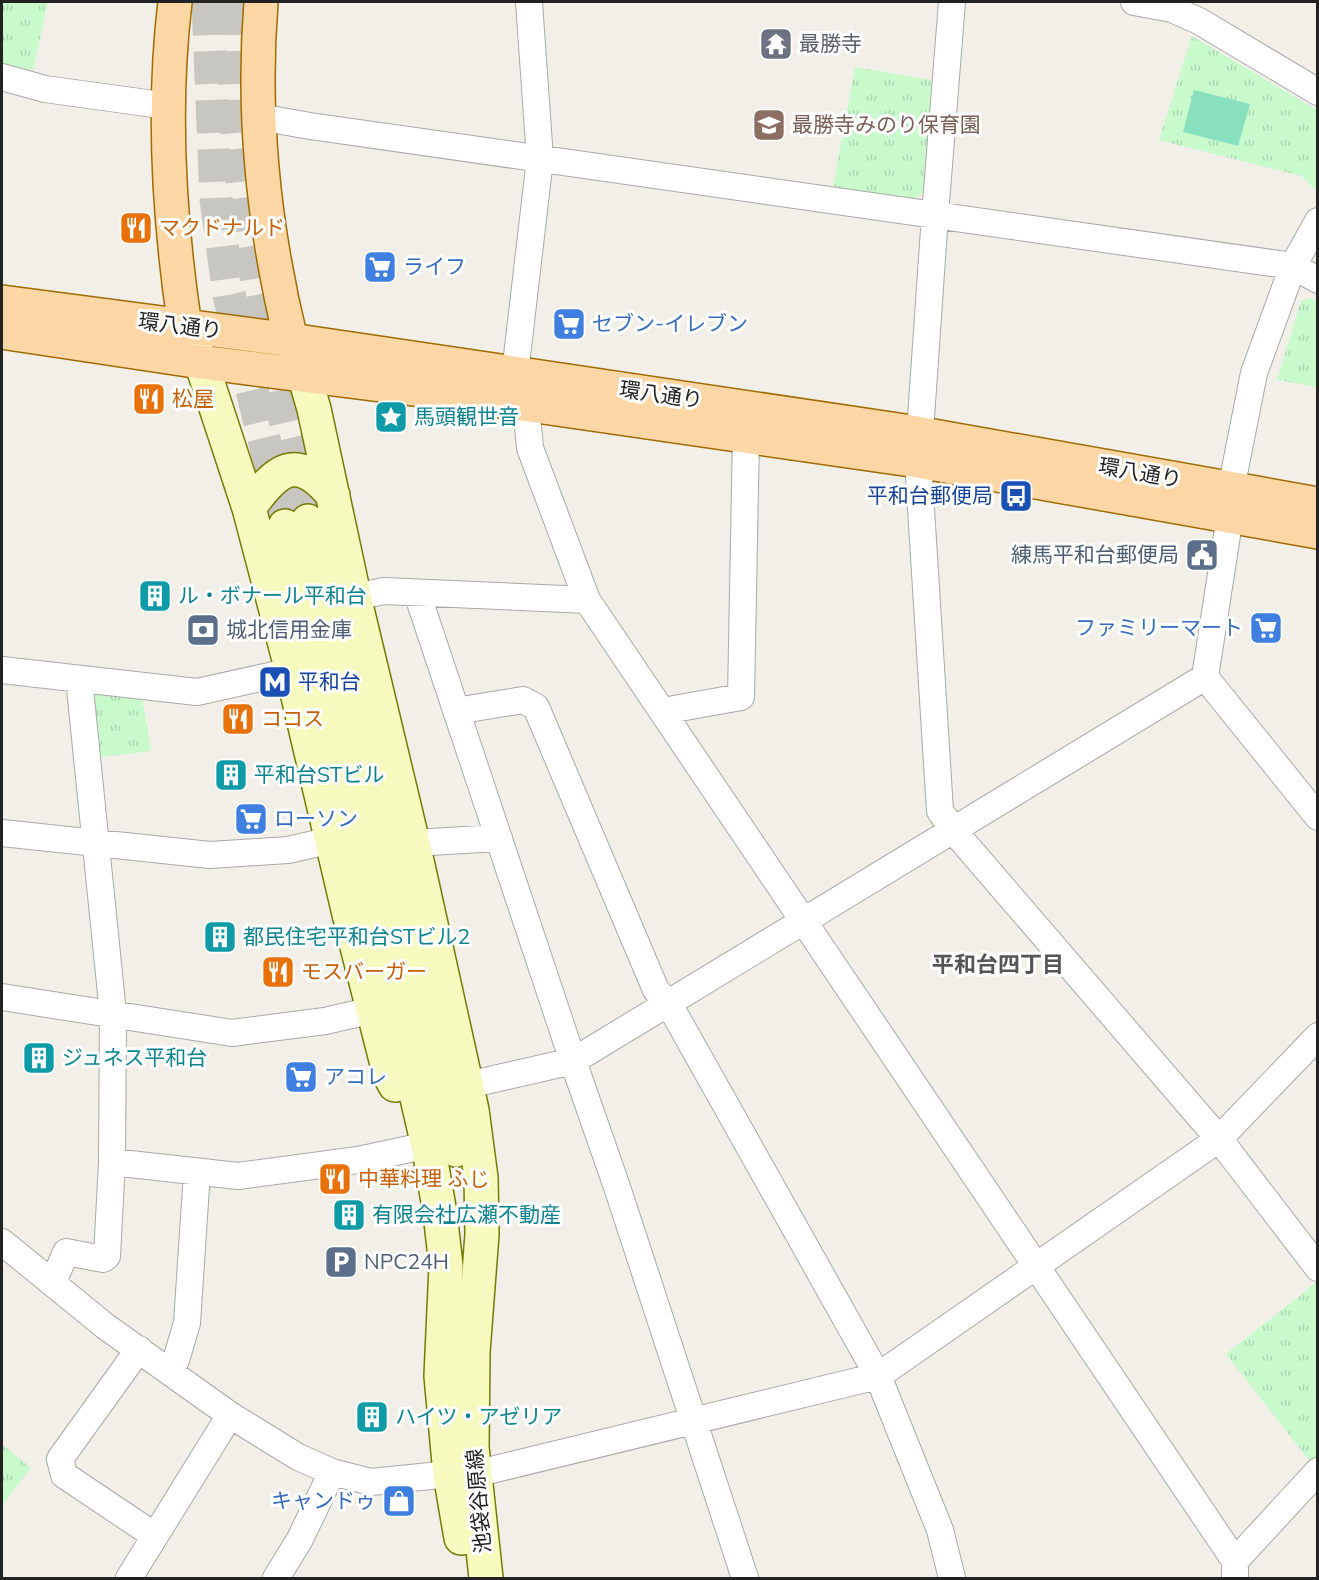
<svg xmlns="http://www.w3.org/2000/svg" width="1319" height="1580" viewBox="0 0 1319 1580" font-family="Mulish,'Noto Sans JP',sans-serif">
  <defs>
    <pattern id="park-tufts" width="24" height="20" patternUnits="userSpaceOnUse" patternTransform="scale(1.5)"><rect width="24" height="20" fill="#c8facc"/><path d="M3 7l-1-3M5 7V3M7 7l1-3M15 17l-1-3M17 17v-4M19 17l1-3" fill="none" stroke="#acd6af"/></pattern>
  </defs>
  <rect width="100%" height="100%" fill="#f2efe9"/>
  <path fill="url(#park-tufts)" d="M2 2H48L33 70 2 64Z
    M1192 36 1317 110V191L1301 176 1159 140Z
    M855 67 936 81 924 190 915 199 833 187Z
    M1311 298 1317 302V387L1277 380 1301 301Z
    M90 685 141 691 151 751 93 758Z
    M1317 1282 1318 1458 1312 1464 1226 1354Z
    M2 1444 31 1468 2 1505Z"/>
  <path fill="#88e0be" d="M1194 90 1250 104 1238 146 1183 132Z"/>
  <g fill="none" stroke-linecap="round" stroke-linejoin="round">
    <path stroke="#c8c6c1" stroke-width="33" stroke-dasharray="33 16" stroke-linecap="butt" d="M208 2 216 199 229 295 285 526
      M234 2C227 178 269 350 308 521"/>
    <g stroke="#a9a9a9" stroke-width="28">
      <path id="minor" d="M952 2 935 215 918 461 940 811 953 830 1219 1139 1318 1268
        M1134 2 1172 9 1199 21 1318 92
        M2 77 45 89 168 106
        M259 117 310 126 1293 266 1318 280
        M515 373 540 159 529 2
        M526 404 530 448 587 600 1235 1561V1578
        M1231 489 1254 373 1293 266 1318 221
        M1230 516 1205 677 1318 817
        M417 593 573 1061 617 1187 745 1578
        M355 597 384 591 587 600
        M2 670 197 692 292 671
        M456 711 523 700 536 707 656 990 669 1004 878 1376 940 1530 952 1578
        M663 711 741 697 746 435
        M2 833 210 855 288 850 332 840
        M413 843 499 838
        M2 997 232 1033 325 1021 373 1010
        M468 1085 573 1061 1205 677
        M112 1162 238 1176 358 1160 428 1145
        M2 1242 105 1326 230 1415 298 1457 332 1472 371 1482 450 1474H475L878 1376 1219 1139 1318 1036
        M51 1281 57 1273 66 1252 103 1259 107 1256 112 1162 113 1013 79 679
        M139 1349 60 1459 64 1475 155 1536
        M170 1372 176 1360 187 1323 197 1172
        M1235 1561 1318 1471
        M129 1578 230 1415
        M276 1578 300 1539 332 1472"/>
    </g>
    <g stroke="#707d05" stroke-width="36">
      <path id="secondary" d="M190 337 201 362 249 508 292 671 353 931 390 1076 395 1085
        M295 351 304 374 314 409 357 609 413 843 472 1110 481 1178 482 1234 473 1352 472 1447 486 1578
        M249 508C276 470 296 451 333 495
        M308 521 428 1014 456 1150
        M285 526 429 1150 440 1213 446 1266 441 1376 450 1474 461 1538"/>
    </g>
    <g stroke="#a06b00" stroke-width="36">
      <path id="primary" d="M175 2C162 109 169 220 185 327
        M261 2C252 115 264 230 291 340
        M2 302 291 340 905 431 1318 504
        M2 332 201 362 460 395 918 461 1318 532"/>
    </g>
    <use href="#minor" stroke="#fff" stroke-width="26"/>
    <use href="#secondary" stroke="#f7fabf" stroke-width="33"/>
    <use href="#primary" stroke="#fcd6a4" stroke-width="33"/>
  </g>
  <defs>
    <g id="temple-square" transform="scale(1.725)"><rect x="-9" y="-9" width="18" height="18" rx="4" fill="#6b7280" stroke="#fff"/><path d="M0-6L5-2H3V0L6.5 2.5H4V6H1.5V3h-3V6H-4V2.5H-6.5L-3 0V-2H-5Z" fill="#fff"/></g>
    <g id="school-square" transform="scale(1.725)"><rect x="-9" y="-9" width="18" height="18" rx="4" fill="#8d6e63" stroke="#fff"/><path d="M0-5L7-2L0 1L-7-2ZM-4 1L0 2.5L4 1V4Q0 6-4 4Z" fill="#fff"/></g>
    <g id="restaurant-square" transform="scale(1.725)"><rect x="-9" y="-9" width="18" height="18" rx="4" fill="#e8710a" stroke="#fff"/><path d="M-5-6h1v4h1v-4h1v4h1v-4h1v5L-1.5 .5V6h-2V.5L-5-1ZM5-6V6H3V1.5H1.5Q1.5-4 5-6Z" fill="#fff"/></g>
    <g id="supermarket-square" transform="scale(1.725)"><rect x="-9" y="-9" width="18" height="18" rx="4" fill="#3f7fe0" stroke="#fff"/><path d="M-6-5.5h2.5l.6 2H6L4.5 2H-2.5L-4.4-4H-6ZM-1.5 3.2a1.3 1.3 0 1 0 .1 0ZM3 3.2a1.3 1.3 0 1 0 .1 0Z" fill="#fff"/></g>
    <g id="sight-square" transform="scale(1.725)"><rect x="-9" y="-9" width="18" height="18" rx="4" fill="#0f9aa8" stroke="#fff"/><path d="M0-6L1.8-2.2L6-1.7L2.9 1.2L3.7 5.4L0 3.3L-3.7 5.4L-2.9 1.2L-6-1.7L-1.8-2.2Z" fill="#fff"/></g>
    <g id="bus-square" transform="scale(1.725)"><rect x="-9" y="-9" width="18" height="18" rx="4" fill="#1a4fb4" stroke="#fff"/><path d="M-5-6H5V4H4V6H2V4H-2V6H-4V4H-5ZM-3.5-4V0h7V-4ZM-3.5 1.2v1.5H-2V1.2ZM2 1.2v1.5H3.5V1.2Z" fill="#fff"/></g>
    <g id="civic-square" transform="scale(1.725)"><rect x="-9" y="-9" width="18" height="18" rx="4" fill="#5c6f8a" stroke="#fff"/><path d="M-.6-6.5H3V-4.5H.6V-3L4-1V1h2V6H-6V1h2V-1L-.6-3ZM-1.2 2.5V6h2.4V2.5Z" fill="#fff"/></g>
    <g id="building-square" transform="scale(1.725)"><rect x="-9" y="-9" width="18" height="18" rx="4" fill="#0f9aa8" stroke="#fff"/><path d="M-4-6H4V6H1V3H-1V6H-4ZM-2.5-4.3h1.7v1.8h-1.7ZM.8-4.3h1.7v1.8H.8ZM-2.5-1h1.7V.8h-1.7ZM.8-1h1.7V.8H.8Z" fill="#fff"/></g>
    <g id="bank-square" transform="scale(1.725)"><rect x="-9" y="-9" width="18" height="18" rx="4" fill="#5c6f8a" stroke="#fff"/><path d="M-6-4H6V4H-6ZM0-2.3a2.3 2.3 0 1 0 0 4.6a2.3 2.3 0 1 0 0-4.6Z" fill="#fff"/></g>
    <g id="metro-square" transform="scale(1.725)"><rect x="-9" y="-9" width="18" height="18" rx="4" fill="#1a4fb4" stroke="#fff"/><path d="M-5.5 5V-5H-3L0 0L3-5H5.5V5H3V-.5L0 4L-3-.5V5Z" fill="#fff"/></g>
    <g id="parking-square" transform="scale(1.725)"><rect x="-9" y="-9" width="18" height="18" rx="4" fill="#5c6f8a" stroke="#fff"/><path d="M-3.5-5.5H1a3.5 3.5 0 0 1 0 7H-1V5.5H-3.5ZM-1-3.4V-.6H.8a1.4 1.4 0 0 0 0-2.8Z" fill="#fff"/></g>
    <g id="shop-square" transform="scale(1.725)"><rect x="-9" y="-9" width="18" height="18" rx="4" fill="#3f7fe0" stroke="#fff"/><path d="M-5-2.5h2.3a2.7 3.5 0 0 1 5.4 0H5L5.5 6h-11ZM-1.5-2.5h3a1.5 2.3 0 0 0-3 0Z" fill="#fff"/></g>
  </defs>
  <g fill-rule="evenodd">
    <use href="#temple-square" x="776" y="44"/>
    <use href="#school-square" x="769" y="125"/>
    <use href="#restaurant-square" x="136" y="228"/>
    <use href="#supermarket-square" x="380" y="267"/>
    <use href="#supermarket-square" x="569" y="324"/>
    <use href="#restaurant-square" x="149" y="399"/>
    <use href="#sight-square" x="391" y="417"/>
    <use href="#bus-square" x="1016" y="496"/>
    <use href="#civic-square" x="1202" y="555"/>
    <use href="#building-square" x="155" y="596"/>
    <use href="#supermarket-square" x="1266" y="628"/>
    <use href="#bank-square" x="203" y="630"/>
    <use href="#metro-square" x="275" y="682"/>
    <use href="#restaurant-square" x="238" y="719"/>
    <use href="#building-square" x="231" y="775"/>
    <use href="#supermarket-square" x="251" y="819"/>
    <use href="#building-square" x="220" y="937"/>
    <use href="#restaurant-square" x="278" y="972"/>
    <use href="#building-square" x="39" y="1058"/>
    <use href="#supermarket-square" x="301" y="1077"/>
    <use href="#restaurant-square" x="335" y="1179"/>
    <use href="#building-square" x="349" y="1215"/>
    <use href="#parking-square" x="341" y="1262"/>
    <use href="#building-square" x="372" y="1417"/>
    <use href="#shop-square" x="399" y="1501"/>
  </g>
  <g text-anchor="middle" stroke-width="6" stroke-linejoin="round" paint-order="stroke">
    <g font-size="21" fill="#5b616d" stroke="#fff" text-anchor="start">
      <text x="799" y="51">最勝寺</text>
    </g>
    <g font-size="21" fill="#785e54" stroke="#fff" text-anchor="start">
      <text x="792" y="132">最勝寺みのり保育園</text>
    </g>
    <g font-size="21" fill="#c56008" stroke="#fff" text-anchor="start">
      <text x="159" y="235">マクドナルド</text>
      <text x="172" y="406">松屋</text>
      <text x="261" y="726">ココス</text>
      <text x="301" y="979">モスバーガー</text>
      <text x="358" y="1186">中華料理 ふじ</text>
    </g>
    <g font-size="21" fill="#366cbe" stroke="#fff" text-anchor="start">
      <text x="403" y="274">ライフ</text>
      <text x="592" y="331">セブン-イレブン</text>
      <text x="1243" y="635" text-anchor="end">ファミリーマート</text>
      <text x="274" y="826">ローソン</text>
      <text x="324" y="1084">アコレ</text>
      <text x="376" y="1508" text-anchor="end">キャンドゥ</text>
    </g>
    <g font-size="21" fill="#222" stroke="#fff">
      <text transform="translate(180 326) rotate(7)" y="7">環八通り</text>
      <text transform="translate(661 395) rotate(8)" y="7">環八通り</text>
      <text transform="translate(1140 473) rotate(10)" y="7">環八通り</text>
      <text transform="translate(479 1501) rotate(-95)" y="7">池袋谷原線</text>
    </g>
    <g font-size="21" fill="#0d838f" stroke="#fff" text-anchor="start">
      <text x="414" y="424">馬頭観世音</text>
      <text x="178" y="603">ル・ボナール平和台</text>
      <text x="254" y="782">平和台STビル</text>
      <text x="243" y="944">都民住宅平和台STビル2</text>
      <text x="62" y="1065">ジュネス平和台</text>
      <text x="372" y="1222">有限会社広瀬不動産</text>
      <text x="395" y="1424">ハイツ・アゼリア</text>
    </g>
    <g font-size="21" fill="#164399" stroke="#fff" text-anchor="end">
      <text x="993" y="503">平和台郵便局</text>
      <text x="298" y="689" text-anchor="start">平和台</text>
    </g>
    <g font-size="21" fill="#4e5e75" stroke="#fff" text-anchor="start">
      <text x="1179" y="562" text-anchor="end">練馬平和台郵便局</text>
      <text x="226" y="637">城北信用金庫</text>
      <text x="364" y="1269">NPC24H</text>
    </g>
    <g font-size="22" font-weight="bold" fill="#555" stroke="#fff">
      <text x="998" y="972">平和台四丁目</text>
    </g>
  </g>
  <rect width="1319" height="1580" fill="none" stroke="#222222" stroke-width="6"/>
</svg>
